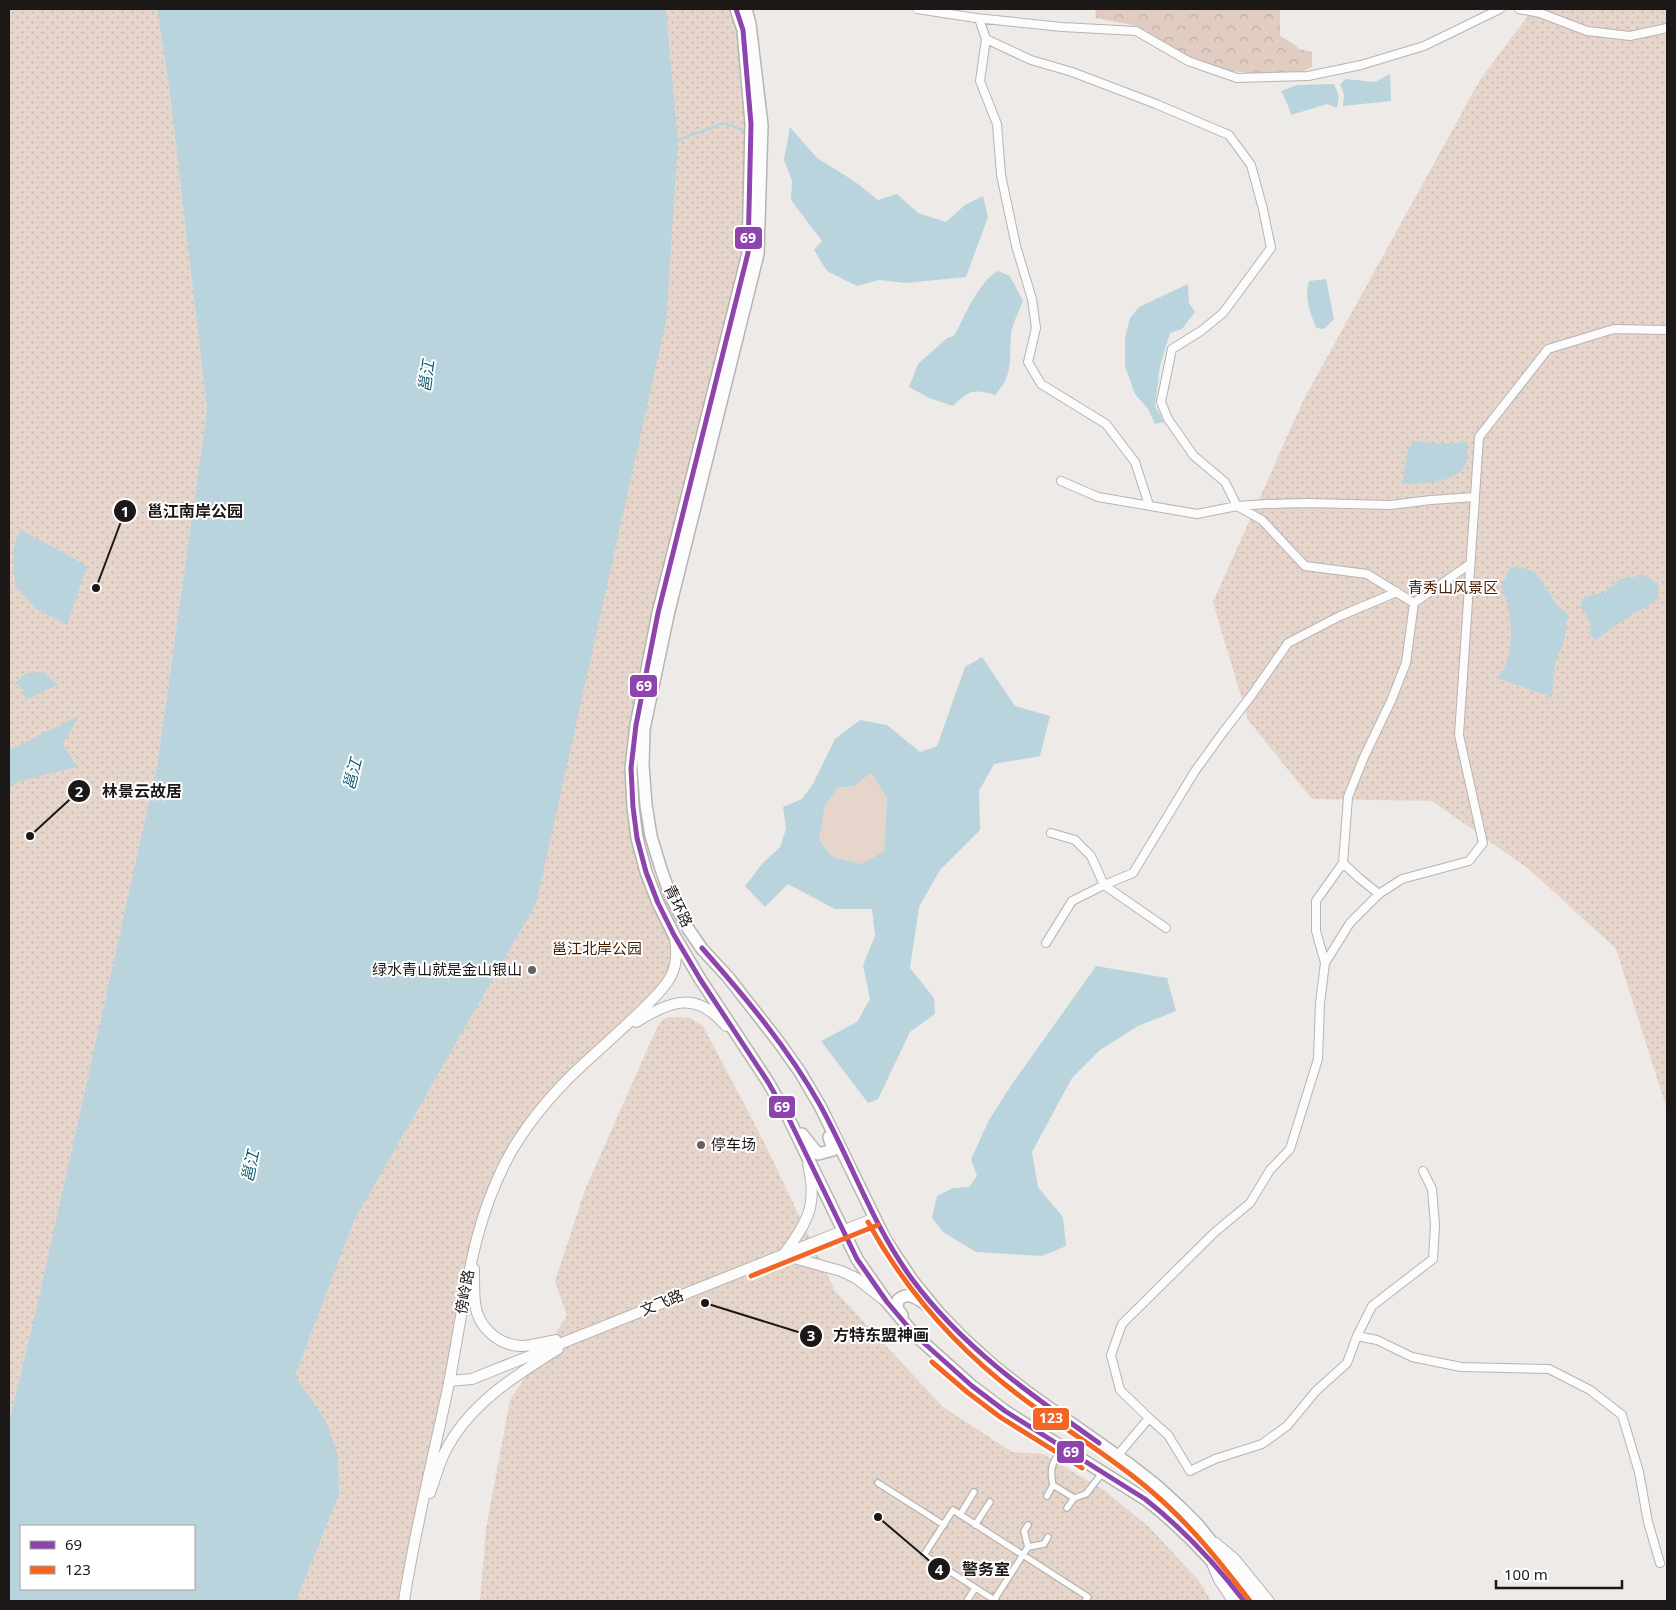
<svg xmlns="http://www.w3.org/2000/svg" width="1676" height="1610" viewBox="0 0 1676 1610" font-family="'Noto Sans','Noto Sans SC',sans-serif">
  <defs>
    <pattern id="forest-crowns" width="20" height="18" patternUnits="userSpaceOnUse" patternTransform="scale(1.25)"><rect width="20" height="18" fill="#e0ccc1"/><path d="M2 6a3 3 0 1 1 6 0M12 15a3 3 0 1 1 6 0" fill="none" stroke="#c0aea5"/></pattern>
    <pattern id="park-dots" width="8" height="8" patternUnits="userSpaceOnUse" patternTransform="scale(1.25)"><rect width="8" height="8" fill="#e6d5cb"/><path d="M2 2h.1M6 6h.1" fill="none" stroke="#c5b6ae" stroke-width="1.8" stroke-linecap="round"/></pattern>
  </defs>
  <rect width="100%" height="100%" fill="#eeeae8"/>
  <path fill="#e6d5cb" d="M871 773 887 798 884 851 862 864 833 857 819 840 825 806 838 788 854 786Z"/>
  <path fill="url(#forest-crowns)" d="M1095 9H1280V36L1295 45 1299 49 1312 52V67L1288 78 1233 71H1203L1194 57 1180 58 1137 26 1096 18Z"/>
  <path fill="url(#park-dots)" d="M9 9H157L169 86 207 410 157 766 36 1310 9 1422Z
    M666 9H736L751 124 748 253 636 725 637 838 674 935 671 977 534 1119 482 1219 404 1601H296L339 1495 338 1455 295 1376 355 1219 536 904 678 140Z
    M1533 9H1667V1109L1616 949 1529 869 1432 801 1312 799 1248 720 1213 602 1304 399 1480 80Z
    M670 1017 690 1018 703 1026 763 1140 835 1291 943 1407 1012 1452 1043 1454 1105 1491 1149 1527 1200 1582 1211 1601H480L486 1529 510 1400 567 1316 555 1281 585 1190 655 1032 662 1020Z"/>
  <path fill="#bad4dd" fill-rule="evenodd" d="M157 9H666L678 140 666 321 536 904 355 1219 295 1376 326 1421 338 1455 339 1495 296 1601H9V1422L36 1310 157 766 207 410 169 86ZM21 1526H194V1589H21Z
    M1390 74 1391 101 1343 106 1344 94 1340 84 1346 79 1375 82Z
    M1334 84 1339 96 1337 108 1327 104 1291 115 1287 103 1281 91 1297 85Z
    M790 127 817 158 854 181 878 200 897 194 918 213 946 222 965 205 983 196 988 217 966 277 906 283 879 280 857 286 827 271 814 250 822 241 791 200 792 181 784 160Z
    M998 271 1010 276 1023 301C1019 312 1012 324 1011 335 1009 360 1014 375 995 395 973 389 970 390 953 406L929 398 909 387 918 364 947 338 954 336C965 316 978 282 998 271Z
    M1326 279 1334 319 1324 329 1316 328C1310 311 1304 299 1309 281Z
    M1188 284 1189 303 1195 312 1182 329 1170 333 1160 366 1155 406 1164 422 1155 424 1148 409 1135 394 1125 366V338L1130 318 1139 307Z
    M1415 441 1439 444 1467 442C1467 448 1468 456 1466 462 1460 484 1421 483 1402 484L1408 449Z
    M20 529 87 566 67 625 38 610 15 586 13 550Z
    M1520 567 1536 573 1556 604 1568 615 1564 642 1555 662 1552 697 1497 678C1501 673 1505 667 1507 661 1514 643 1511 603 1501 587L1510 568Z
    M1641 574 1658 583V599L1608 630 1597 640 1589 635 1591 623 1580 606 1585 596 1604 593 1620 579 1634 577Z
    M982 657 1015 706 1050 716 1040 756 994 764 979 791 980 830 940 870 919 907 910 968 934 998 935 1014 910 1032 878 1099 868 1103 821 1041 857 1022 870 999 863 965 875 936 872 909H835L788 884 765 907 745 886 763 863 780 847 786 829 783 807 802 799 813 784 835 739 860 720 887 725 920 752 937 746 965 667ZM871 773 887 798 884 851 862 864 833 857 819 840 825 806 838 788 854 786Z
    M43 672 58 685 42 692 25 701 24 690 15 683 26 673Z
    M79 716 63 744 77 767 16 782 9 789V750Z
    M1096 966 1167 978 1176 1011 1138 1026 1100 1050 1072 1078 1032 1152 1038 1187 1063 1217 1066 1246 1042 1256 976 1252 943 1232 932 1218 937 1196 953 1188 969 1187 977 1176 971 1159 989 1120 1010 1087Z"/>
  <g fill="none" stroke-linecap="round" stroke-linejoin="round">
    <path stroke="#bad4dd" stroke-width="2.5" d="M678 140 724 123 743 130"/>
    <g stroke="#b7b4b2" stroke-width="8">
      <path id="pedestrian" d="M1062 1447C1053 1463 1049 1467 1053 1485L1074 1498 1086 1494 1103 1472
        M878 1483 944 1525
        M1047 1496 1053 1485
        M1067 1508 1074 1498
        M960 1515 974 1492
        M975 1525 990 1502
        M1028 1525 1024 1531 1028 1547 1044 1544 1048 1537
        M994 1600 1028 1547
        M967 1601 975 1588
        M996 1601 924 1555 953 1510 1088 1597 1085 1601"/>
    </g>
    <g stroke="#b7b4b2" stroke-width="10">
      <path id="minor" d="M917 9 976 18 1062 27 1136 31 1188 61 1237 78 1308 76 1361 65 1424 46 1500 9
        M1519 9 1540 13 1587 31 1630 36 1667 28
        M979 19 986 39 1031 60 1072 72 1156 104 1229 135 1251 165 1263 209 1271 248 1223 313 1201 331 1172 349 1161 402 1168 419 1194 456 1225 482 1237 506 1266 504 1307 503 1391 505 1431 500 1475 497
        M986 39 980 81 997 124 1001 175 1016 246 1032 299 1036 328 1028 362 1041 384 1106 424 1135 462 1149 505
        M1061 481 1098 497 1197 514 1237 506 1262 520 1305 566 1367 574 1414 603
        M1343 863 1359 878 1379 894
        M1166 928 1104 885 1133 873 1195 771 1224 731 1251 696 1288 643 1340 616 1397 592
        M1046 943 1072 901 1104 885 1091 856 1075 840 1051 833
        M1325 963 1316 931V901L1343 863 1348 797 1364 757 1391 701 1406 663 1414 603 1470 564
        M1357 1336 1377 1340 1412 1357 1461 1367 1549 1369 1590 1390 1622 1415 1639 1472 1648 1522 1660 1563
        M1149 1418 1120 1390 1111 1355 1122 1324 1215 1232 1250 1203 1270 1170 1290 1149 1318 1059 1320 1003 1325 963 1350 923 1379 894 1402 879 1469 861 1483 843 1459 735 1479 437 1548 349 1614 329 1667 330
        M1117 1456 1149 1418 1168 1435 1190 1471 1215 1459 1262 1444 1287 1426 1316 1391 1347 1363 1357 1336 1372 1306 1433 1259 1435 1225 1432 1189 1423 1171
        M1216 1542 1235 1558 1270 1601
        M1212 1566 1218 1580 1232 1601"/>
    </g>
    <g stroke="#b7b4b2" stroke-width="12">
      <path id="tertiary" d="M636 1022C671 1001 696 990 726 1026
        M784 1254C808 1221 818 1205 808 1164
        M783 1255 841 1271 856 1278 884 1300
        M474 1269C474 1281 474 1293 475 1304 478 1327 498 1345 521 1346 532 1346 545 1342 556 1340
        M449 1381 472 1379 875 1218
        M430 1493C434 1481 438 1468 443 1456 466 1406 513 1377 558 1349
        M404 1601C415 1528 434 1455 449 1383 465 1302 471 1219 514 1147 534 1114 561 1084 590 1058 610 1040 629 1023 648 1004 656 996 664 988 670 978 677 966 677 951 675 938"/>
    </g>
    <g stroke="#b7b4b2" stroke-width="14">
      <path id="secondary" d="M736 9 743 30 751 124 748 253 658 613 636 725 631 768 633 807 637 838 646 872 658 903 674 935 700 979 768 1082 789 1119 857 1259 887 1302 915 1335 972 1386 1005 1411 1145 1499C1183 1528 1216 1563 1244 1601
        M746 9 750 24 762 125 758 254 668 615 644 729 643 765 646 805 651 836 661 869 671 897 687 927 702 949 728 977 778 1041 800 1072 820 1106 886 1241 912 1280 938 1312 964 1339 995 1367 1027 1392 1129 1464 1156 1485 1179 1506 1198 1525 1259 1601
        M802 1134 818 1154 833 1150 829 1137
        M902 1315 897 1308 898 1300C909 1290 919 1300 930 1307"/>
    </g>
    <use href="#pedestrian" stroke="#fcfcfc" stroke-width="5.5"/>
    <use href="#minor" stroke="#fcfcfc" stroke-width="8"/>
    <use href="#tertiary" stroke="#fcfcfc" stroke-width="10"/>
    <use href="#secondary" stroke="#fcfcfc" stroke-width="11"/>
    <g stroke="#fff" stroke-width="9">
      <path id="bus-1" d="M736 9 743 30 751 124 748 253 658 613 636 725 631 768 633 807 637 838 646 872 658 903 674 935 700 979 768 1082 789 1119 857 1259 887 1302 915 1335 972 1386 1005 1411 1145 1499C1183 1529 1215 1563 1244 1601
        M702 948C745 997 788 1048 820 1105 852 1163 873 1226 912 1279 962 1347 1031 1395 1099 1443"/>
    </g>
    <g stroke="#fff" stroke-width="9">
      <path id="bus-2" d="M868 1222C907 1293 960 1352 1025 1400 1067 1431 1112 1457 1151 1491 1189 1523 1220 1562 1250 1601
        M751 1276 878 1225
        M932 1362 967 1392 1000 1417 1082 1468"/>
    </g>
    <use href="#bus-1" stroke="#8e44ad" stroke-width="5"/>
    <use href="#bus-2" stroke="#f26522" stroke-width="5"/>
  </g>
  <g fill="#666260" stroke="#fff" stroke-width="2">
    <circle cx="532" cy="970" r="5"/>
    <circle cx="701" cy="1145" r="5"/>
  </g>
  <g text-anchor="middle" stroke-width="4" stroke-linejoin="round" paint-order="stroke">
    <g font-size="15" fill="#471e00" stroke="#fff">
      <text x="1453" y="593">青秀山风景区</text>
      <text x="597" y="954">邕江北岸公园</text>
    </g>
    <g font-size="15" fill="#1c1817" stroke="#fff">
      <text transform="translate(678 906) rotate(64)" y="5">青环路</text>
      <text transform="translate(465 1292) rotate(-80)" y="5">傍岭路</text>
      <text transform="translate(662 1303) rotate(-22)" y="5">文飞路</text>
    </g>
    <g font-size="15" fill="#1c1817" stroke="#fff" text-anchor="end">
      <text x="522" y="975">绿水青山就是金山银山</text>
      <text x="711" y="1150" text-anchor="start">停车场</text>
    </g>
    <g font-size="16" font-style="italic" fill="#11596f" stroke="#fff">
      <text transform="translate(426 376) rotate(-82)" y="6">邕江</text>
      <text transform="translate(352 774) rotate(-75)" y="6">邕江</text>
      <text transform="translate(250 1166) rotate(-78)" y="6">邕江</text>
    </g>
  </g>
  <path fill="none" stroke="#1c1817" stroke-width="2" d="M96 588L125 511M30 836L79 791M705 1303L811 1336M878 1517L939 1569"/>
  <g fill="#1c1817" stroke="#fff" stroke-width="2">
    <circle cx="96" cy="588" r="5"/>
    <circle cx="30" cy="836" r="5"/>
    <circle cx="705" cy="1303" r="5"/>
    <circle cx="878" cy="1517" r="5"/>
    <circle cx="125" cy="511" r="12"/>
    <circle cx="79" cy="791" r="12"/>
    <circle cx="811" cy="1336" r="12"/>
    <circle cx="939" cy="1569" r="12"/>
  </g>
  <g font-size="15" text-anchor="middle" font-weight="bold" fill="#fff">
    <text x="125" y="517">1</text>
    <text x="79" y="797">2</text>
    <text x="811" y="1341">3</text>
    <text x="939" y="1575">4</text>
  </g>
  <g font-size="16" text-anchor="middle" font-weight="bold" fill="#1c1817" stroke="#fff" stroke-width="4" stroke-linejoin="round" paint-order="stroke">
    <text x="195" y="517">邕江南岸公园</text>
    <text x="142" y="797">林景云故居</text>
    <text x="881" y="1341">方特东盟神画</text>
    <text x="986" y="1575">警务室</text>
  </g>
  <g stroke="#fff" stroke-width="2">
    <rect x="734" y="226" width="29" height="24" rx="5" fill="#8e44ad"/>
    <rect x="629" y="674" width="29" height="24" rx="5" fill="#8e44ad"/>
    <rect x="768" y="1095" width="28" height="24" rx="5" fill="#8e44ad"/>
    <rect x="1032" y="1407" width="38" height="24" rx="5" fill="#f26522"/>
    <rect x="1056" y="1440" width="29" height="24" rx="5" fill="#8e44ad"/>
  </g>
  <g font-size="14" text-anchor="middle" font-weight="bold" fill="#fff">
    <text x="748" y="243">69</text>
    <text x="644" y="691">69</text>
    <text x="782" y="1112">69</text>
    <text x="1051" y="1423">123</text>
    <text x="1071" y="1457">69</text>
  </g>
  <rect width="1676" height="1610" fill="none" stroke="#1c1817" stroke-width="20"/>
  <rect x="20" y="1525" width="175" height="65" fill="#ffffff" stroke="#a4a3a2"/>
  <rect x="30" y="1541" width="25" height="8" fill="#8e44ad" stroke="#a4a3a2"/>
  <text x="65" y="1550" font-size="15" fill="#1c1817">69</text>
  <rect x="30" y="1566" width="25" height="8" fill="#f26522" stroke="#a4a3a2"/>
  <text x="65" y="1575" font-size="15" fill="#1c1817">123</text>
  <path d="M1496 1580v8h126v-8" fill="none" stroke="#1c1817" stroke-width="2.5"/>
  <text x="1504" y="1580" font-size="15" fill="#1c1817" stroke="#ffffff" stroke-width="4" paint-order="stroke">100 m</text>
</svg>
